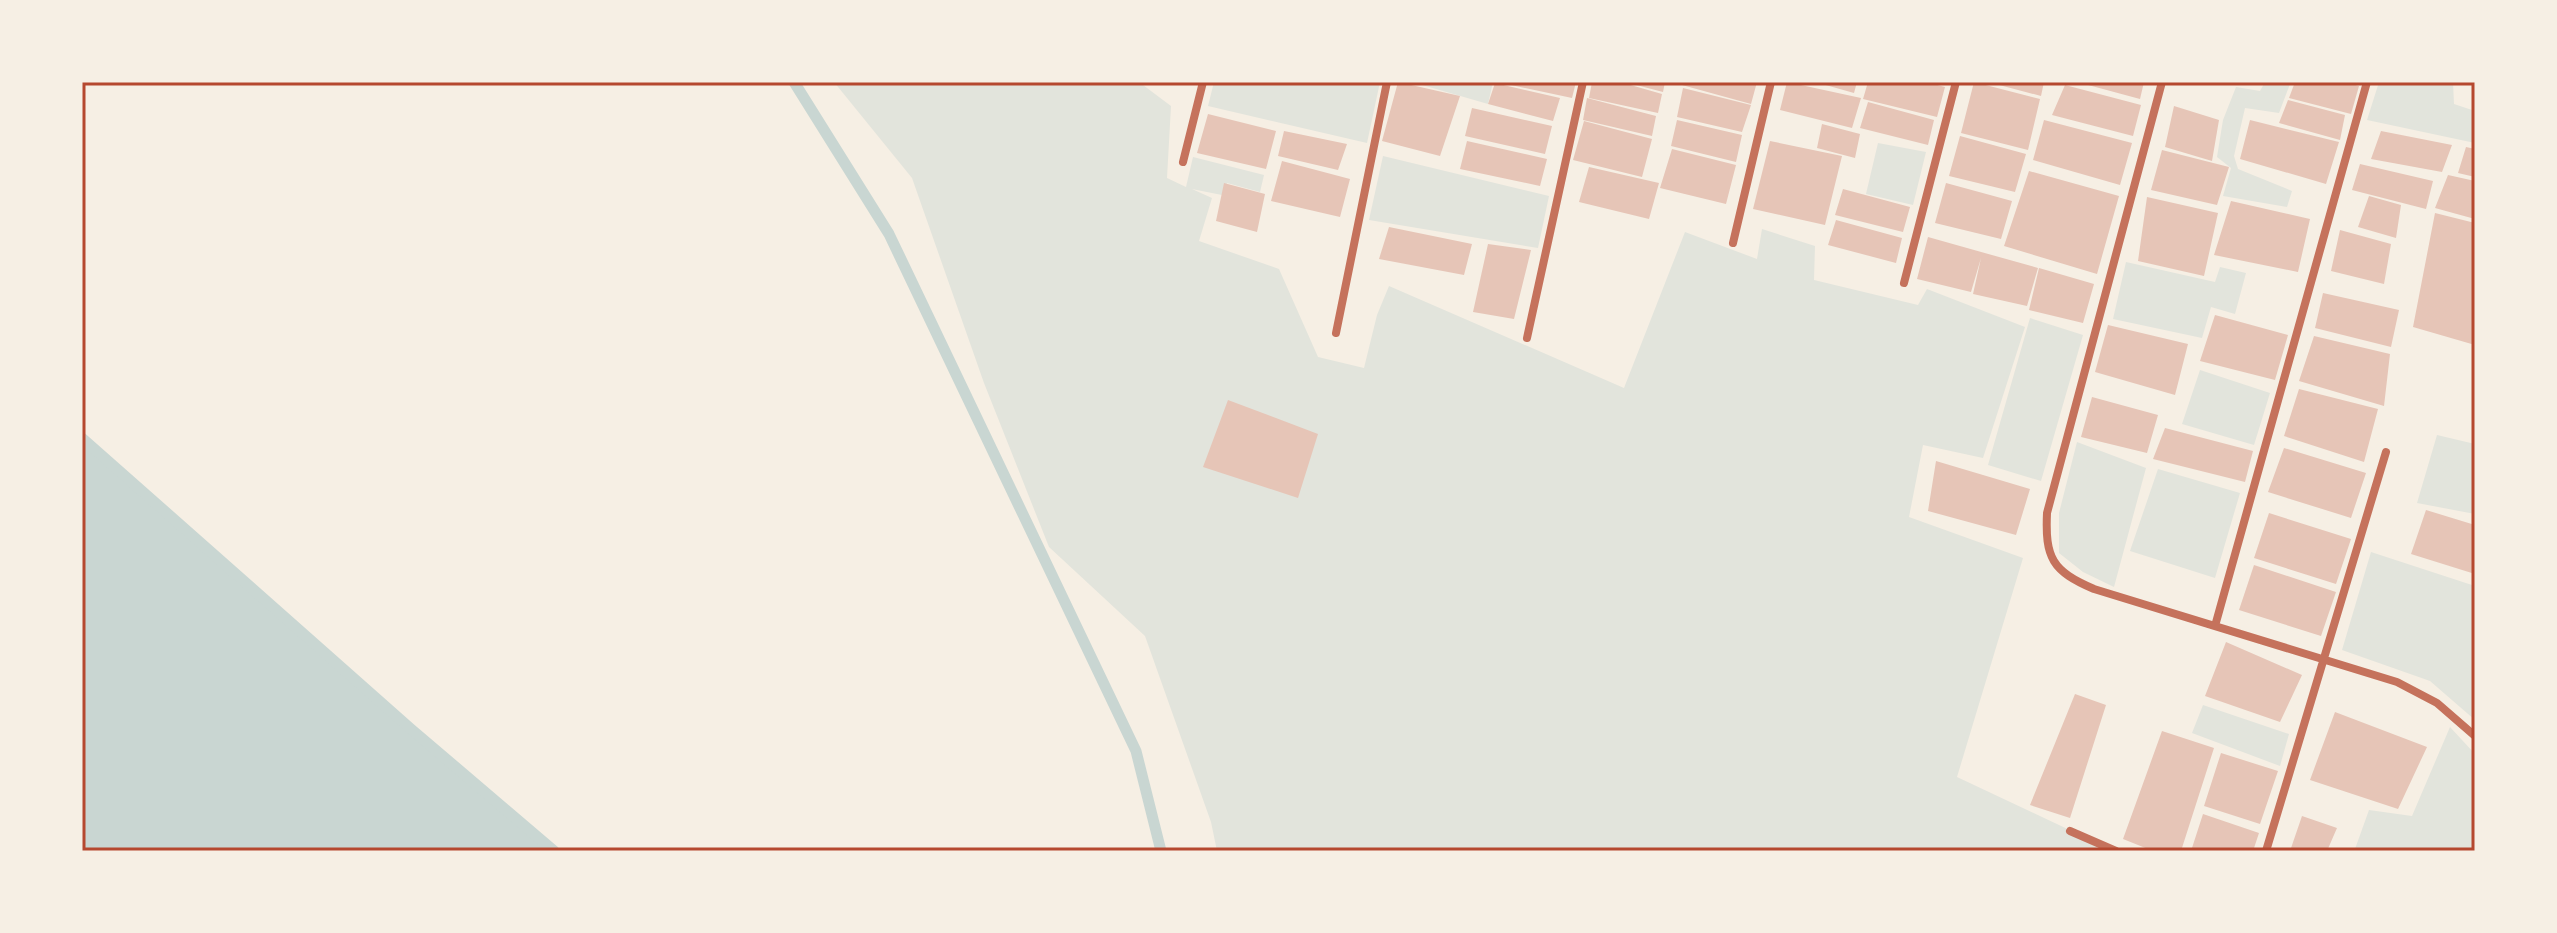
<svg xmlns="http://www.w3.org/2000/svg" width="2557" height="933" viewBox="0 0 2557 933" font-family="'Source Serif 4',serif">
  <rect width="100%" height="100%" fill="#f6efe4"/>
  <path fill="#e2e4dc" d="M834 82H1139L1171 106 1167 178 1186 187 1193 157 1264 175 1260 192 1227 183 1222 195 1192 189 1212 198 1199 241 1279 269 1318 357 1364 368 1377 315 1389 286 1624 388 1685 232 1757 259 1762 229 1815 246 1814 280 1918 305 1927 289 2025 327 1983 458 1923 445 1909 517 2023 558 1957 777 2114 851H1217L1211 822 1145 636 1049 547 984 383 912 178Z
    M1214 82H1380L1367 143 1208 106Z
    M1412 82H1493L1488 104Z
    M2265 82 2290 84 2279 113 2245 108 2234 156 2238 169 2292 191 2287 207 2223 196 2231 168 2217 157 2223 120 2236 87 2260 91Z
    M2379 82H2453L2454 104 2475 111V143L2367 120Z
    M1878 143 1926 152 1913 205 1866 194Z
    M1383 156 1549 196 1538 248 1369 220Z
    M2126 262 2215 282 2220 267 2246 273 2235 314 2211 307 2202 338 2113 319Z
    M2030 318 2083 335 2041 481 1988 465Z
    M2200 370 2270 393 2254 445 2182 424Z
    M2437 435 2475 444V514L2417 503Z
    M2077 442 2146 468 2114 587 2083 572 2059 553V513Z
    M2158 469 2240 493 2215 578 2130 551Z
    M2371 552 2475 586V720L2430 681 2342 650Z
    M2203 705 2289 734 2280 766 2192 733Z
    M2450 727 2475 754V851L2355 849 2369 810 2412 816Z"/>
  <path fill="#c9d6d2" d="M82 438 411 729 554 851H82Z"/>
  <g fill="none" stroke-linecap="round" stroke-linejoin="round">
    <path stroke="#c9d6d2" stroke-width="11" d="M794 82 889 234 1136 751 1161 851
      M82 438 411 729 554 851"/>
  </g>
  <path fill="#e6c5b7" d="M1398 82 1460 96 1440 156 1382 141Z
    M1512 82H1576L1572 98 1511 85Z
    M1592 82H1620L1662 94 1658 113 1589 98Z
    M1625 82H1665L1663 92Z
    M1683 82H1757L1751 104 1682 85Z
    M1787 82 1861 98 1852 128 1780 110Z
    M1815 82H1857L1854 93Z
    M1868 82H1926L1945 87 1937 117 1863 99Z
    M1974 82 2040 99 2028 150 1961 133Z
    M1988 82H2044L2041 96Z
    M2077 82H2144L2140 99Z
    M2295 82H2345L2359 86 2351 114 2289 98Z
    M1495 83 1560 98 1553 121 1488 104Z
    M2065 85 2141 105 2133 136 2052 115Z
    M1683 88 1751 105 1742 132 1677 117Z
    M1587 98 1656 116 1652 136 1583 120Z
    M2288 100 2345 115 2340 140 2279 123Z
    M1868 102 1934 120 1928 145 1860 128Z
    M2174 106 2219 120 2212 161 2165 147Z
    M1472 108 1552 126 1545 154 1465 136Z
    M1208 114 1276 131 1266 169 1197 153Z
    M1677 120 1742 135 1736 162 1671 146Z
    M2044 120 2132 143 2120 185 2033 160Z
    M2250 120 2339 142 2326 184 2240 159Z
    M1584 121 1652 139 1642 177 1573 160Z
    M1822 124 1860 134 1855 158 1817 148Z
    M1284 131 1347 144 1338 170 1278 156Z
    M2381 131 2452 145 2442 172 2371 159Z
    M1960 136 2026 154 2015 192 1949 176Z
    M1467 141 1547 159 1540 186 1460 169Z
    M1770 141 1842 156 1825 225 1753 209Z
    M2466 147 2475 149V177L2458 173Z
    M1672 149 1736 165 1726 204 1660 188Z
    M2162 150 2229 167 2217 205 2151 190Z
    M1282 161 1350 179 1340 217 1271 201Z
    M2360 164 2433 181 2426 209 2352 190Z
    M1589 167 1659 183 1649 219 1579 202Z
    M2029 171 2119 196 2097 274 2004 246Z
    M2448 175 2475 181V219L2435 208Z
    M1224 183 1265 194 1257 232 1216 221Z
    M1946 183 2012 201 2001 239 1935 223Z
    M1843 189 1910 207 1903 232 1835 215Z
    M2369 196 2401 205 2396 238 2358 227Z
    M2147 197 2218 213 2204 276 2138 261Z
    M2231 201 2310 219 2298 272 2214 255Z
    M2435 213 2475 223V345L2413 327Z
    M1836 220 1902 238 1896 263 1828 245Z
    M1389 227 1472 244 1464 275 1379 259Z
    M2340 230 2391 244 2384 284 2331 271Z
    M1928 237 2038 268 2027 306 1973 294 1981 258 1971 292 1917 279Z
    M1488 244 1531 250 1514 319 1473 312Z
    M2039 268 2094 284 2083 323 2029 310Z
    M2323 293 2399 310 2391 347 2315 328Z
    M2215 315 2288 335 2275 380 2200 361Z
    M2108 325 2188 344 2175 395 2095 372Z
    M2314 336 2390 354 2384 406 2299 381Z
    M2299 389 2378 409 2364 462 2284 436Z
    M2092 397 2158 415 2147 453 2081 437Z
    M1228 400 1318 434 1298 498 1203 467Z
    M2165 428 2253 451 2245 482 2153 459Z
    M2284 448 2366 473 2351 518 2268 492Z
    M1936 461 2030 489 2016 535 1928 511Z
    M2426 510 2475 525V574L2411 554Z
    M2269 513 2351 539 2336 584 2254 558Z
    M2254 565 2336 592 2321 636 2239 610Z
    M2226 642 2302 675 2280 722 2205 696Z
    M2075 694 2106 705 2070 818 2030 805Z
    M2335 712 2427 747 2398 809 2310 780Z
    M2162 731 2214 748 2181 851H2153L2123 839Z
    M2221 753 2278 771 2260 824 2204 806Z
    M2203 814 2259 833 2253 851H2191Z
    M2302 816 2337 828 2327 851H2290Z"/>
  <g fill="none" stroke-linecap="round" stroke-linejoin="round">
    <path stroke="#c5725c" stroke-width="8" d="M2162 82 2047 513C2045 558 2052 571 2094 589L2397 682 2437 703 2475 736
      M1183 162 1203 82
      M1733 243 1771 82
      M1904 283 1956 82
      M1336 333 1387 82
      M1527 338 1583 82
      M2215 626 2367 82
      M2070 831 2116 851
      M2266 851 2386 452"/>
  </g>
  <rect width="2557" height="933" fill="none" stroke="#f6efe4" stroke-width="168"/>
  <rect x="84" y="84" width="2389" height="765" fill="none" stroke="#b5482f" stroke-width="3"/>
</svg>
